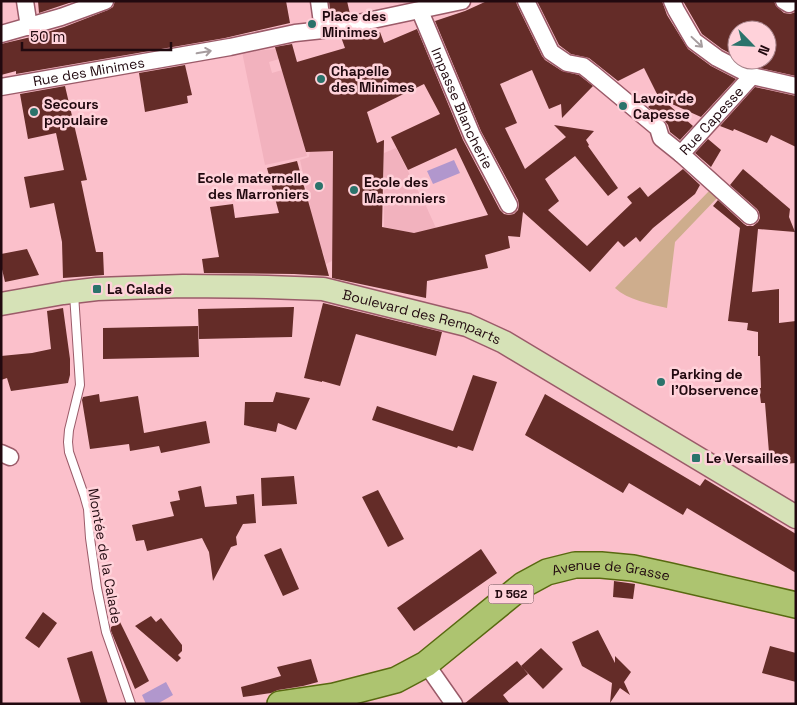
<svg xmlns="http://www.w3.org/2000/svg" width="797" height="705" viewBox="0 0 797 705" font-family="'Space Grotesk',sans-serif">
  <rect width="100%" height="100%" fill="#fbc0cb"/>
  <path fill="#f2b2be" d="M276 49 279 59 269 62 272 73 282 70 307 156 265 165 242 52Z
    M333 140 332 261 326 264 323 252 314 251 311 211 300 160 309 157 310 151Z
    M396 148 426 206 436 228 428 236 384 227V153Z"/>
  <path fill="#cead8d" d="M710 190 718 197 675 242 667 308C650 304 628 300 615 288Z"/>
  <path fill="#b197cd" d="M454 160 460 173 433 184 427 171Z
    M166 682 173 695 157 704H146L142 695Z"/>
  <path fill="#642c28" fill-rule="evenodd" d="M38 1H75L39 13Z
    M115 1H286L290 23 225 38 16 74V71L1 75V44L31 37 64 27 108 10 113 7Z
    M329 1H347L350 14 331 18Z
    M487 1H516L517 5 542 56 545 60 562 71 579 75 593 86 562 118 561 104 549 109 532 70 500 84 517 123 505 128 525 169 566 137 554 125 594 131 586 140 589 145 588 146 618 188 608 196 575 156 545 179 559 201 548 210 587 246 632 203 627 197 640 187 648 197 683 169 700 185 695 194 653 228 640 242 636 237 624 247 618 241 590 272 523 212 520 237 508 236 510 248 485 255 488 268 427 281 426 298 332 278 333 151 306 152 275 47 292 44 297 62 345 48 341 37 354 34V35L360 34 361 38 380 32 384 43 417 29 463 140 500 210 504 214 509 215 514 214 518 210 519 205 518 200 481 131 435 21 465 11ZM424 84 440 114 391 137 408 170 456 148 488 215 414 233 382 227 384 140 377 143 367 112Z
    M537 1H662L667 15 688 49 711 66 736 79 701 117 663 100 693 126 680 140 670 132 668 125 664 120 648 107 659 98 644 68 618 81 589 58 571 54 559 45Z
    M683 1H774L776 6 784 13 790 14 796 12V76L755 67 743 60H767V30H737V57L722 49 702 34Z
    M185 65 192 95 187 96 188 103 145 112 139 73Z
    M65 86 87 180 81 181 96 252H103L104 275 63 278 62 242 54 203 30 208 24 177 64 170 56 133 28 139 20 94Z
    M755 87 796 96V147L771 135 767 143 734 129 733 131 720 126Z
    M708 139 721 150 711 167 695 153Z
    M297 161 329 276 294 274 204 273 202 259 219 257 210 207 233 204 235 218 279 213 267 168Z
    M743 169 790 209 789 217 795 232 758 229 752 292 779 289V323L796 321V463L770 465 765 403H761L759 388H761L760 356H758V332L747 330 748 323 728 321 740 228 713 206 718 200 744 224 747 226H753L758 222 760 218 759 212 757 209 730 185Z
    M27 249 39 275 5 282 1 265V254Z
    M323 303 442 332 436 356 356 334 340 386 322 381V382L304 378Z
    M294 307 292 337 199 339 198 309Z
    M63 308 70 359V375L68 383 11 391 7 378 1 380V356L32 353 51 349 47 311Z
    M198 326 199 357 103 359V328Z
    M473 375 497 382 473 451 458 446 457 448 372 420 377 406 453 431Z
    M276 392 310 398 296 430 278 423 276 432 244 425 245 402H273Z
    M99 394 100 402 138 396 144 433 206 421 210 443 161 453 159 446 130 451 129 444 90 449 82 400 83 397Z
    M545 394 700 486 705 479 796 534V573L687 508 683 515 629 483 623 493 525 435Z
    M294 476 297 504 262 506 261 478Z
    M201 486 205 507 237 504 236 496 254 494 256 523 243 524 236 537 237 545 231 547 213 581 209 552 202 538 147 551 144 540 136 541 132 525 174 516 170 502 180 500 178 491Z
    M378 490 404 539 388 547 362 497Z
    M281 548 299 589 283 596 264 555Z
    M481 549 497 573 414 631 397 608Z
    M614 581 635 584 633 599 613 597Z
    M43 612 57 623 39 648 25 638Z
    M151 616 156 622 161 618 182 645V651L178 655 181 658 177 662 135 626Z
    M120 622 149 681 135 689 111 631V627Z
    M598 630 615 663V656L631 672 624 682 630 695 620 688 610 703 612 683 582 666 572 642Z
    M770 646 796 653V682L762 673Z
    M541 648 563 669 543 689 521 666Z
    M92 651 108 704H81L67 658Z
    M311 659 318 682 303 686 278 690 271 693 243 697 241 687 281 676 277 667Z
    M517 661 528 674 503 695 510 704H464Z"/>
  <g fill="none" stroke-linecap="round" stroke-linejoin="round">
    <g stroke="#9b5b69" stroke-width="10">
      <path id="lane" d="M74 294 80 385 69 430 68 442 69 452 84 495 88 509 90 538 97 588 106 632 131 704"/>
    </g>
    <g stroke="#9b5b69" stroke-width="19">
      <g id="street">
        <path d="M25 1 29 27"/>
        <path d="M319 1 323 30"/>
        <path id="s1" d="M526 1 551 52 567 63 583 66 592 73 658 128 661 138 681 154 752 76"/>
        <path d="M672 1 676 10 694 41 717 58 752 76 796 86"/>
        <path d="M784 1 789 4 794 1"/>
        <path id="s2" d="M420 11 472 135 509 205"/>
        <path d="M1 34 61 17 105 1"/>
        <path id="s3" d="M1 87 230 47 295 33 323 30 363 22 462 1"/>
        <path d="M681 154 750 216"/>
        <path d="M1 453 10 457"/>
        <path d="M426 664 454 704"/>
      </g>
    </g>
    <g stroke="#9b5b69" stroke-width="25">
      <g id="secondary">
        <path id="s4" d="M1 304 63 293 97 289 183 286 267 287 323 289 467 325 504 342 796 517"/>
      </g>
    </g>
    <g stroke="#586910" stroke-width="28">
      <g id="primary">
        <path id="s5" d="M280 704 334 696 396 680 426 664 523 585 547 572 575 565H601L633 568 670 576 796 605"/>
      </g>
    </g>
    <use href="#lane" stroke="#fff" stroke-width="8"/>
    <use href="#street" stroke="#fff" stroke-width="16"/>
    <use href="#secondary" stroke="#d6e2b7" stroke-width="22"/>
    <use href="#primary" stroke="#adc470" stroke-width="25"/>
  </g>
  <defs><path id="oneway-shaft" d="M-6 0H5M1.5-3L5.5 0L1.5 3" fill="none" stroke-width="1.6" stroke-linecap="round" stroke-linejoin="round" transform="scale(1.25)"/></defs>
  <g stroke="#a69d9f">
    <use href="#oneway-shaft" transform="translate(697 42) rotate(43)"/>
    <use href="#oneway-shaft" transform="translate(204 52) rotate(-10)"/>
  </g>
  <g fill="#2b736b" stroke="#ffd2da" stroke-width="2">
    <circle cx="312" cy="24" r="5"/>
    <circle cx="321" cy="79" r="5"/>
    <circle cx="623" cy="106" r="5"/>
    <circle cx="34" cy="112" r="5"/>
    <circle cx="319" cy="186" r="5"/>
    <circle cx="354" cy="190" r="5"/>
    <rect x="92" y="284" width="10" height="10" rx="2.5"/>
    <circle cx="661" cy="382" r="5"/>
    <rect x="691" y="453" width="10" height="10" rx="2.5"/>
  </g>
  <g text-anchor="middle" stroke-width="5" stroke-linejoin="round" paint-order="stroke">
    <rect fill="#ffd2da" stroke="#64454c" stroke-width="1" x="488.5" y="584.5" width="45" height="19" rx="4"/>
    <g font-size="12" font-weight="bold" fill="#21090f">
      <text x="511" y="598">D 562</text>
    </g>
    <g font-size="14" font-weight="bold" fill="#21090f" stroke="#ffd2da" text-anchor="start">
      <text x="322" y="21">Place des<tspan x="322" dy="16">Minimes</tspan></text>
      <text x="331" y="76">Chapelle<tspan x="331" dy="16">des Minimes</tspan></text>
      <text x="633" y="103">Lavoir de<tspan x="633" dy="16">Capesse</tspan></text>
      <text x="44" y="109">Secours<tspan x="44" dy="16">populaire</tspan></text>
      <text x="309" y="183" text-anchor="end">Ecole maternelle<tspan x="309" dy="16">des Marroniers</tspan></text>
      <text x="364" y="187">Ecole des<tspan x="364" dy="16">Marronniers</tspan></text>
      <text x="107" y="294">La Calade</text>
      <text x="671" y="379">Parking de<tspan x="671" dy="16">l'Observence</tspan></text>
      <text x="706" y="463">Le Versailles</text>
    </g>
    <g font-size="14" fill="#21090f" stroke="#ffd2da">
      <text dy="5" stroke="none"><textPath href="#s3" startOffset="89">Rue des Minimes</textPath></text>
      <text dy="5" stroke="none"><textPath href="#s2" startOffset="106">Impasse Blancherie</textPath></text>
      <text dy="5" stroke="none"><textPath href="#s1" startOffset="271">Rue Capesse</textPath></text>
      <text dy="5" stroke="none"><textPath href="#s4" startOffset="426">Boulevard des Remparts</textPath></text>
      <text transform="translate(105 556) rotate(80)" y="5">Montée de la Calade</text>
      <text dy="5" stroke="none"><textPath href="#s5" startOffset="370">Avenue de Grasse</textPath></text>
    </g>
  </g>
  <rect width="797" height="705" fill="none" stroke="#21090f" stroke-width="5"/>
  <g transform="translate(752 45) rotate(114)"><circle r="24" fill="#ffd2da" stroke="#a68289"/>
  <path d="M0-4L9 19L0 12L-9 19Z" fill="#2b736b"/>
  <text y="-8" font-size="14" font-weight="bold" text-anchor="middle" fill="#21090f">N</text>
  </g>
  <path d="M22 42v8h149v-8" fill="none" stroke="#21090f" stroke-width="2.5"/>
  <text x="30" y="42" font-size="15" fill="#21090f" stroke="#ffd2da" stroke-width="4" paint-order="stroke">50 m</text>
</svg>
